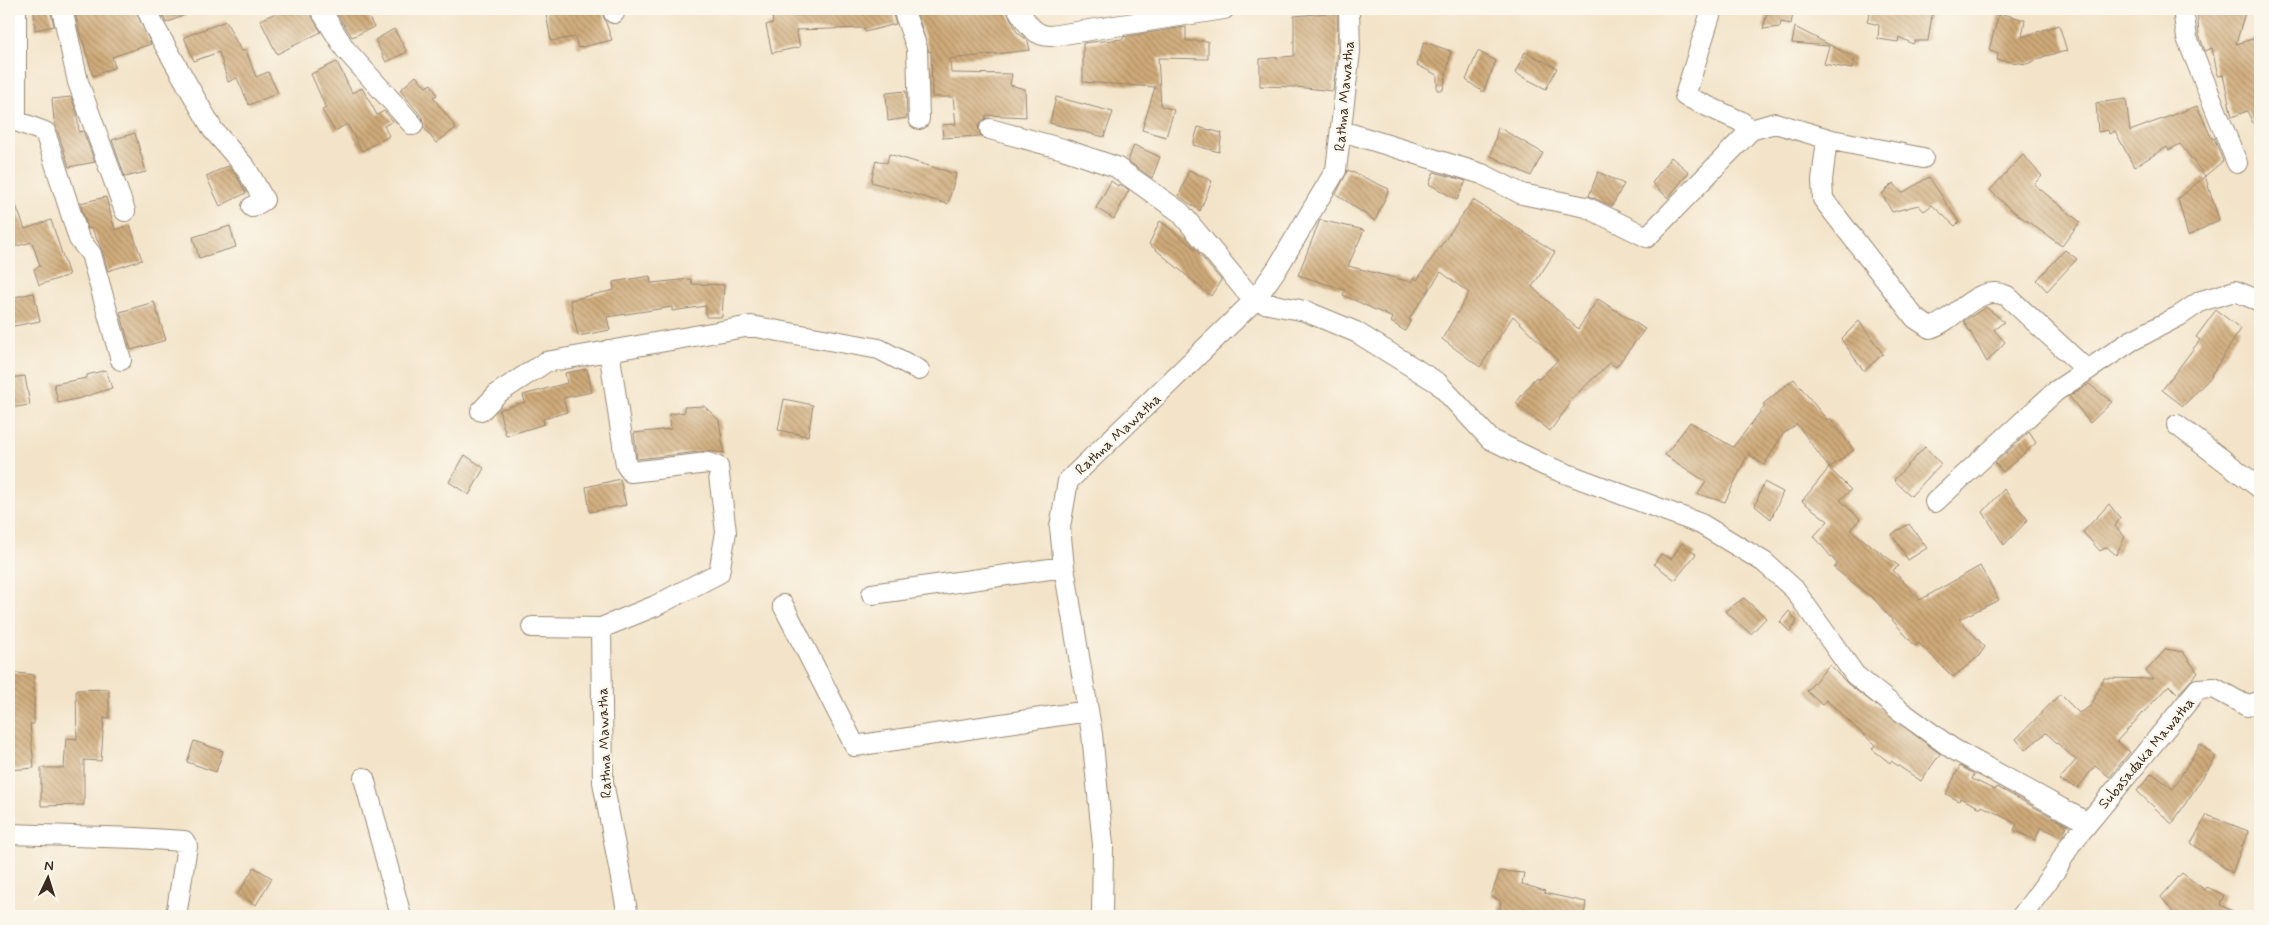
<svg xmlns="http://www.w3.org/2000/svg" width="2269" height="925" viewBox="0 0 2269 925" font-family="Mynerve,sans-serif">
  <defs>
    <pattern id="building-back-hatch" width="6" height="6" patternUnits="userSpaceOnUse" patternTransform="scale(1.25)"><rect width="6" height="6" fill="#cfaa79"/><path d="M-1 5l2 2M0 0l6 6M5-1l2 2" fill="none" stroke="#a98b63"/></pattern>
  </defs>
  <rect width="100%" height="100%" fill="#fbf7ec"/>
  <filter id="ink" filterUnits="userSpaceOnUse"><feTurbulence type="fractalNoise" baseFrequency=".02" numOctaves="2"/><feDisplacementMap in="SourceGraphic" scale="10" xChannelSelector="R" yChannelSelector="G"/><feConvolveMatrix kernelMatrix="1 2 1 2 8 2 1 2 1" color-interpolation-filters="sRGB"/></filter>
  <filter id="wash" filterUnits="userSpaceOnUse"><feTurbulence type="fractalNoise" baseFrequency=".0096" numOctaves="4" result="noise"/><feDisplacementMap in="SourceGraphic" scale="20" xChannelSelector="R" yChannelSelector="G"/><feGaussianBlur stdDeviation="1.12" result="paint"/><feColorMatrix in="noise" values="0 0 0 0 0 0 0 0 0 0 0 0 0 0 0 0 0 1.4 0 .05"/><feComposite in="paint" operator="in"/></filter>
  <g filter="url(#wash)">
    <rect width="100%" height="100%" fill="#f3e4c9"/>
    <g id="blocks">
      <path fill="url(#building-back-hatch)" d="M34 9H50L54 26 35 30Z
        M74 9H135L151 44 112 57 115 67 93 76 82 38H81Z
        M160 9H199L166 23Z
        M285 9H308L321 32 277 54 260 20Z
        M334 9H364L374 27 352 37Z
        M545 9H601L612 40 578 48 575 37 551 41Z
        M771 9H791L793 15 859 13 857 9H891L896 24 865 32 864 28 796 30 800 47 772 53 766 25 773 23Z
        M916 9H1006L1017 32 1028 41 1030 50 950 59 951 73 1012 74 1010 85 1025 89 1026 117 986 115V118L978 126 981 136 943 138 942 125 956 124 953 97H932L931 51 929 52Z
        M1768 9H1794L1791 24 1781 22 1780 27 1763 29Z
        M1871 9H1933L1928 41H1915L1913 44 1899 37 1898 42 1878 39 1879 25 1867 22Z
        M2197 9H2246L2236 44 2256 38 2260 45V137L2247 111 2232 117 2223 75 2218 76 2212 48 2205 51 2199 35Z
        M1337 12 1338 50 1333 91 1296 87 1260 86V59L1294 56V16Z
        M1999 13 2025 20 2022 37 2059 25 2067 51 2045 56 2027 64 1997 60 1998 54 1989 50Z
        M226 21 241 51 246 50 256 77 268 72 278 93 249 105 237 78 228 82 219 52 194 61 184 37Z
        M1186 27V41H1208V59L1158 58 1161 106 1174 110 1166 137 1142 130 1155 87 1083 82V43L1123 39V37Z
        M1795 27 1855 58 1852 69 1824 64 1829 46 1792 43Z
        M394 29 407 52 386 62 375 40Z
        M1424 42 1451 51 1443 90H1437V75L1417 65Z
        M1478 51 1496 61 1483 92 1466 80Z
        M1525 52 1557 68 1546 89 1515 73Z
        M337 62 352 93 362 88 377 115 384 111 393 121 384 126 389 136 362 151 347 124 335 131 322 110 326 108 311 74Z
        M416 76 426 87 431 84 437 95 433 97 456 128 436 143 424 128 422 117 400 90Z
        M906 91 907 118 888 121 886 93Z
        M71 97 77 113 79 132 83 131 95 162 69 167 54 120 52 99Z
        M1056 97 1113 112 1104 137 1050 123Z
        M2126 99 2130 131 2197 106 2212 139 2214 138 2223 161 2205 176 2180 144 2169 150 2167 147 2134 167 2115 131 2109 134 2108 130 2098 132 2096 103Z
        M1198 127 1222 133 1219 152 1193 145Z
        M1498 127 1543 153 1531 176 1491 156Z
        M135 133 146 172 125 177 112 140Z
        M1134 145 1160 157 1152 178 1128 161Z
        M889 154 956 174 948 204 871 182 876 160 887 163Z
        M2023 155 2042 176 2034 184 2080 222 2062 246 2010 209 1990 190Z
        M1671 157 1689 172 1668 198 1652 183Z
        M228 166 236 175 246 193 220 206 206 176Z
        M1189 170 1212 181 1200 211 1179 196Z
        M1348 170 1389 189 1375 221 1336 194Z
        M1434 172 1466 181 1457 200 1429 184Z
        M1598 172 1624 184 1612 206 1589 196Z
        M2205 176 2219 220 2188 236 2178 199Z
        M1929 177 1959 222 1955 226 1932 205 1924 211 1918 205 1892 212 1882 194 1893 183 1902 193Z
        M1111 181 1118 186 1119 184 1129 190 1114 219 1096 208Z
        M10 190 25 229 51 220 69 275 39 285 34 269 40 266 32 242 9 248V191Z
        M106 197 115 230 130 225 142 260 108 271 102 250 92 229H88L80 203Z
        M1473 200 1555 252 1532 287 1578 329 1598 299 1645 329 1616 367 1610 363 1568 402 1570 404 1550 431 1516 403 1536 377 1539 379 1558 360 1513 316 1480 367 1442 339 1469 293 1441 272 1409 319 1411 320 1405 331 1391 322 1393 318 1343 295 1345 290 1298 275 1320 220 1364 230 1348 266 1411 282 1414 278 1417 280Z
        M1160 221 1194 248 1221 280 1211 296 1149 244Z
        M230 226 236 247 199 258 193 237Z
        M2065 250 2077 259 2047 291 2037 280Z
        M650 276 651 283 691 279 692 284 724 285 722 317H706V306L672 311V307L607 317 610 330 578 336 570 300 614 290 613 282Z
        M34 293 40 321 9 327V298Z
        M154 302 166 340 131 350 120 312Z
        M1986 307 2004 322 1994 330 2005 342 1987 362 1964 321Z
        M2216 310 2241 329 2211 375 2212 376 2183 406 2162 390 2200 340 2196 337Z
        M1859 321 1883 354 1864 371 1841 339Z
        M587 369 592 392 563 398 567 412 543 419 544 424 506 436 499 410 525 402 523 395 567 383 565 373Z
        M106 370 112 388 81 398 58 403 54 384 87 378V375Z
        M25 376 30 405 9 408V378Z
        M1794 379 1827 420 1830 418 1854 450 1829 468 1797 424 1783 434 1764 465 1748 454 1725 502 1698 494 1706 482 1665 455 1690 422 1733 447 1765 406 1763 404Z
        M2089 384 2112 402 2090 423 2069 396Z
        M784 399 813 405 808 436 778 430Z
        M704 406 719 420 724 453 707 451 637 459 634 433 671 429 669 414 685 412 684 407Z
        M2029 432 2036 443 2003 472 1995 463Z
        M1925 447 1941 464 1911 496 1894 480Z
        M465 455 484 468 469 495 449 482Z
        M1829 468 1851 490 1840 500 1860 519 1850 530 1899 566 1893 570 1920 600 1980 566 1999 600 1959 619 1985 647 1978 657 1953 677 1919 643 1915 646 1874 599 1834 568 1837 564 1814 536 1828 521 1802 501Z
        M620 479 626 505 590 512 586 487Z
        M1764 482 1783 492 1771 519 1755 506Z
        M2004 489 2028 520 2004 545 1983 512Z
        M2109 504 2120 518 2115 526 2125 537 2116 555 2107 547 2100 551 2083 532Z
        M1909 524 1927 548 1908 560 1892 534Z
        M1682 543 1696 554 1675 580 1654 564 1661 554 1671 559Z
        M1744 598 1766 618 1751 634 1725 611Z
        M1789 611 1797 621 1790 632 1780 622Z
        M2166 649 2183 652 2198 673 2178 694 2169 685 2117 741 2130 752 2110 777 2095 766 2078 788 2059 780 2076 760 2046 733 2025 750 2016 739 2060 694 2079 713 2091 706 2104 678 2153 679 2146 671Z
        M1829 665 1848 684 1940 754 1921 781 1891 761 1890 763 1872 749 1875 745 1826 700 1822 705 1807 691Z
        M9 672 34 675V724H30L34 768 9 770Z
        M109 689V718H104L101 761 84 760V805L41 806V768H64L66 738 77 739 76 690Z
        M194 741 223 751 216 772 187 762Z
        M2200 744 2216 757 2172 824 2137 791 2152 773 2173 789Z
        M1960 766 1974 774 1972 779 1995 790 1997 787 2067 825 2063 835 2062 837 2041 827 2035 840 2014 830 2017 824 1982 806 1981 808 1960 798 1959 801 1946 794Z
        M2207 815 2248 831 2232 873 2191 843Z
        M254 867 272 878 256 905 238 894Z
        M1500 871 1524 873 1522 884 1545 891 1544 893 1586 902 1584 916H1499L1501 901 1491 896Z
        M2182 873 2205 890 2207 887 2224 895 2220 905 2242 916H2176L2161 897Z"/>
    </g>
  </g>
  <g filter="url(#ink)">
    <use href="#blocks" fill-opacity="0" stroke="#978774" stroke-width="1"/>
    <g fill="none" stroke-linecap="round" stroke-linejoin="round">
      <g stroke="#978774" stroke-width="22">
        <path id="minor" d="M16 9V121L45 132 79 239 91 254 121 360
          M62 9 78 82 125 211
          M147 9 154 26 213 130 246 168 264 200 252 207
          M320 9 345 49 413 125
          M613 9 614 13
          M903 9 917 48 919 119
          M1018 9C1027 23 1033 36 1051 36L1224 9
          M1712 9 1685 96 1740 121 1751 130
          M2183 9 2187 38 2237 163
          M990 129 1063 149 1116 167 1180 212 1254 301 1305 311 1356 332 1438 383 1490 439 1546 466 1701 524 1764 562 1794 589 1855 675 1899 710 1953 749 2088 823
          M1342 131 1482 174 1522 194 1586 207 1647 237 1751 130 1775 123 1832 140 1923 158
          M1827 139 1822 180 1823 199 1915 318 1930 328C1957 320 1977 282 2007 296L2087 370
          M481 411 498 393 546 362 751 326 879 349 919 370
          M2177 425 2260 488
          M1935 502 2056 391 2131 341 2179 316 2201 301 2235 291 2260 301
          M872 594 1064 567
          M783 605 855 746 1088 711
          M532 627 601 628 655 606 719 573 726 532 718 467 708 463 631 472 626 465 609 350
          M601 628 603 782 628 916
          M364 778 401 916
          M9 834 136 838 184 841 187 846 176 916
          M1102 916 1103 845 1092 734 1064 567 1060 527 1068 481 1254 301 1278 267 1336 170 1350 51 1349 9
          M2022 916 2057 868 2070 845 2198 689 2214 688 2247 706 2260 701"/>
      </g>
      <use href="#minor" stroke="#fff" stroke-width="20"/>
    </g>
  </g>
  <g text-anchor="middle" stroke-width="4.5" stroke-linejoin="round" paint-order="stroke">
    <g font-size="15" fill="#3b2a1e" stroke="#fbf7ec">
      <text transform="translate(1344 96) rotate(-85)" y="5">Rathna Mawatha</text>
      <text transform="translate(1118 434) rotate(-43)" y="5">Rathna Mawatha</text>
      <text transform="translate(604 743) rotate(-92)" y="5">Rathna Mawatha</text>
      <text transform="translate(2146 753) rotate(-50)" y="5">Subasadaka Mawatha</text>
    </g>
  </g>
  <rect width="2269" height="925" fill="none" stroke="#fbf7ec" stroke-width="30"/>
  <g transform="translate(48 878) rotate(4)" stroke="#fbf7ec" stroke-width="4" paint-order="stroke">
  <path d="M0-4L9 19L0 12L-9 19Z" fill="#3b2a1e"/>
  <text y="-8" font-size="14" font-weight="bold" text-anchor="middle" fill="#3b2a1e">N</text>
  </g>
</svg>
